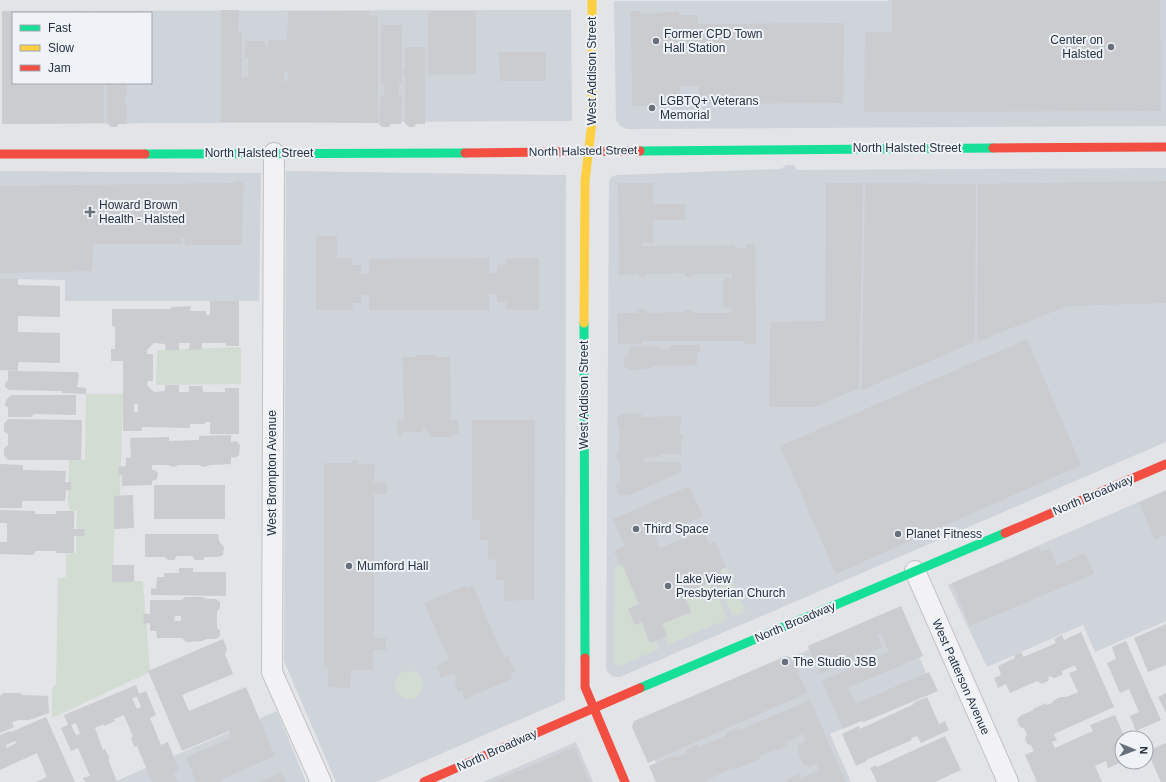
<svg xmlns="http://www.w3.org/2000/svg" width="1166" height="782" viewBox="0 0 1166 782" font-family="Arial,sans-serif">
  <rect width="100%" height="100%" fill="#e2e4e7"/>
  <path fill="#cfd4db" fill-rule="evenodd" d="M888 0H1166V126L627 129 620 126 616 120 614 1H888Z
    M571 10 572 121 2 124V11ZM13 13H151V83H13Z
    M786 165H794L797 170 1166 168V442L620 677H614L607 672 606 665 609 181 611 177 617 175 781 169Z
    M0 171 261 173 259 301H65V280L0 279Z
    M286 171 566 175 565 700 376 782H336L284 661Z
    M1166 490V621L1095 652 1083 625 987 667 948 585Z
    M900 611 933 690 830 734 851 782H664L639 722Z
    M277 711 306 782H114Z
    M576 742 593 782H483Z"/>
  <path fill="#d3dcd2" d="M241 347V384L156 385 157 350Z
    M86 394H123L120 496 115 497 113 582 143 581 150 672 52 718V689L56 684 58 578 66 577V554L76 553 77 511 70 510 68 502 69 460H85Z
    M622 564 639 604 642 622 650 643 655 641 659 649 620 666 613 662 615 567Z
    M726 567 746 611 733 617 717 580 723 578 720 570Z
    M710 583 713 590 703 595 707 603 719 598 727 619 668 645 665 637 667 635 662 624 691 612 684 594Z
    M395 685a14 14 0 1 1 28 0a14 14 0 1 1-28 0Z"/>
  <path fill="#caccd0" fill-rule="evenodd" d="M892 0H1160L1161 111 864 112 865 32H892Z
    M221 10H239L238 31 242 32V93L243 77H248V58H245V41H265V46H268L269 40H287L288 11H369V16L378 15V123L221 122ZM284 72 288 73V81H284Z
    M2 11H87V13H13V83H104V123L2 124Z
    M428 11H476V74L428 75Z
    M630 11H640L639 14 679 12V15H697L698 24 844 23 843 103 698 104 699 86H680V106H632L631 17H630Z
    M381 25H402V83H399V94L402 96 401 124H391L389 127H382L379 124 380 96H384V84H381Z
    M405 47H425V124H416L414 127H409L405 123V77L403 74V69L405 67Z
    M499 52H546V81H500Z
    M107 83H127V95L124 97V101L127 104V124H119L116 127H111L107 123Z
    M238 181 243 183 245 189 243 190 242 245H185L184 239 181 238V244H93L92 271 0 273V186L233 183Z
    M1166 181V303L1067 306 977 342 978 184Z
    M618 183H653V204H685V220H653V243H642V246L735 245V248H746V244H755L756 344H744V341H642V344H618L617 313H638V310H646V313L684 312V310H693V313H731L732 308H726L723 305V282L726 278 732 279V273L692 274 693 276 689 277 685 276V273L646 274V277H639V274L619 275Z
    M826 183H863L859 388 815 407H769L770 322 825 321Z
    M865 183 976 184 975 342 862 390Z
    M316 236H337V258H352V265H361V274H369V259L489 258V274L497 273V265L506 264V258H539V310H506V302H497V294H489V310H369V295H361V303H352L353 310H316Z
    M0 279H18V285L60 286V317L18 316V332L60 333V363L18 362V371L0 370Z
    M210 301H239V346H226V343H202V349L189 350 190 343H179V350H166L165 344 154 343 147 350V354H153V381H148L147 385 154 392 165 391V385H179V392H189V386H202L203 392H225V388H239V434H210V422H205V424H190V428L142 427V431H123V361H111V349H115V326L112 327V309H171V307L191 306 190 311H206V315H210ZM134 404H138V412H134Z
    M1027 339 1081 465 836 574 780 446Z
    M671 345H700V352H697V365L651 366 650 369 629 370 624 366 623 358 629 353V347L658 346 660 349H669Z
    M416 355H438V357H450L451 420H458L459 434H452V437H432L424 428 422 432H403V435H397V420L404 421 403 357H416Z
    M8 371 77 372 79 375 77 387 86 388V394L62 393V391L9 390 5 387V383L8 380Z
    M11 395H76V415L34 414 31 417H8V407L5 406 6 400Z
    M640 413 643 417 681 416 680 434H683L682 442 681 443V454H661L658 457 644 458V462H681V472L630 495H620L617 491 616 484 620 482V462L618 460 616 453 619 451 620 427 617 425V418L620 416V414Z
    M8 419 82 420 81 460H8L4 456V449L8 445V434L4 431V424Z
    M472 420H535L534 600 504 601V580L496 579V560L488 559V541L480 540V520H472Z
    M231 435V442L236 441 240 445 239 455 235 458 231 457V464L210 465 204 467 199 465H179L173 467 168 465H152V470H155L158 473 157 479 152 481V485L122 486V475H119L118 467 126 466V458L131 457 130 438 169 437V441L199 440V436Z
    M352 460H357V464H375L374 482 387 483V494H374V638H386V650H373V670H351L350 688 328 687V667H324V463H352Z
    M0 464 23 465V470L66 471 65 482H71V490H66L65 501H22V508H0Z
    M154 485H225V519H154Z
    M689 486 703 516 655 537 660 548 703 530 709 544 715 542 726 567 720 570 723 578 717 580 721 588 713 591 710 583 684 594 691 612 662 624 667 636 650 643 642 622 635 625 628 609 639 604 622 564 620 565 614 551 625 546 613 519Z
    M1166 491V535L1155 539 1139 503Z
    M133 495 134 528 114 529V496Z
    M0 510 35 511V514H56V511H74V529H85L84 536H74V553H56V551H36L33 555 0 554V542H7V523H0Z
    M145 534H218L219 541 224 547 223 555 218 557H205L203 560H195L192 556H177L174 560H168L165 557H145Z
    M1039 547 1041 552 1050 548 1057 565 1085 553 1094 574 970 626 952 583Z
    M112 565H134V582H112Z
    M179 568H193V572H226V596L151 595V588L156 589 157 577H164V573H179Z
    M465 586 467 588 473 586 504 658 508 656 515 671 510 674 512 679 465 699 462 691H458L455 683 456 677 454 673 441 678 436 666 449 660 424 603Z
    M185 597H203L206 599H216L220 602V608L217 611V628L220 630V636L216 639H206L203 641 186 642 182 638H157L156 631H150V623L144 624 143 614H150V600H182ZM175 616H181V621H174Z
    M901 606 923 656 848 688 855 704 929 672 938 691 864 722 861 721 843 729 822 681 889 652 881 634 877 635 882 647 820 674 808 646Z
    M1166 624V665L1148 672 1134 638Z
    M1081 632 1114 707 1054 734 1057 740 1052 742 1055 748 1093 731 1090 725 1115 715 1125 738H1122V762L1108 768 1106 761 1095 766 1102 782H1037L1025 755 1034 751 1031 745 1027 744 1025 738 1027 735 1024 728 1020 727 1017 720 1020 716 1033 710V709L1046 703 1047 705 1052 703 1056 699 1061 697H1066L1078 692 1069 673 1077 670 1075 665 1062 671V675L1054 678H1052L1051 676 1048 677 1049 679 1048 681 1042 684 1037 681 1010 693 1006 684 998 688 994 678 1001 675 998 666 1015 658V655L1022 652 1023 657 1056 643 1054 639 1062 635 1064 640Z
    M223 639 227 649 225 654 233 674 182 695 189 711 246 687 275 756 220 780 221 782H196L186 757 231 738 229 731 182 751 148 671Z
    M1126 641 1161 720 1136 731 1130 716 1139 712 1129 689 1120 693 1107 663 1116 659 1112 647Z
    M786 656 792 658 807 693 648 763 632 727 634 721Z
    M136 685 139 694 146 691 156 715 150 718 161 745 168 742 179 770 173 772 178 782H152L137 746 135 747 133 744 131 737H133L124 715 114 719 115 721 111 723 104 726V724L95 728 103 750 105 749 110 759H108L117 782H85L83 778 90 776 78 748 71 751 61 728 68 725 64 715ZM137 697 141 707 137 709 132 698ZM76 723 80 734 76 735 71 725Z
    M3 693H20L22 695 48 696 49 713 29 720H19L12 722 14 727 0 733V696Z
    M1166 693V713L1158 697Z
    M927 697 939 724 945 721 949 730 921 743 917 736 911 738 912 740 866 760 867 761 856 766 842 734 859 726 860 729 914 704 913 703Z
    M810 700 846 782H788L787 779 799 774 801 778 819 770 816 764 809 767 803 764 797 749 799 744 806 741 803 734 786 742 788 746 775 751V749L759 756 760 759 735 769 734 767 704 782H656L649 766 671 757H678L687 753 686 750 698 744 699 747 727 735V732L739 727 740 730Z
    M46 717 75 782H36L47 777 37 753 0 770V735L10 731 11 732ZM15 741 16 743 7 748 6 745Z
    M945 736 961 770 935 782H877L870 768 876 765 877 767Z
    M1166 743V782H1161L1147 751Z
    M575 747 589 782H493Z
    M282 772 286 782H259Z"/>
  <g fill="none" stroke-linecap="round" stroke-linejoin="round">
    <g stroke="#c0c2c5" stroke-width="22">
      <path id="street" d="M274 153 272 672 321 782
        M915 571 1008 782"/>
    </g>
    <use href="#street" stroke="#f2f2f4" stroke-width="20"/>
    <path stroke="#16e098" stroke-width="9" d="M640 151 993 148
      M145 154 465 153
      M584 323 585 658
      M640 688 1005 533"/>
    <path stroke="#ffcf43" stroke-width="9" d="M584 323 585 181 592 122V0"/>
    <path stroke="#f24e42" stroke-width="9" d="M993 148 1166 147
      M465 153 640 151
      M0 154H145
      M1005 533 1166 464
      M585 658V687L625 782
      M424 782 640 688"/>
  </g>
  <g fill="#68707c" stroke="#eff3f7" stroke-width="1.5">
    <circle cx="656" cy="41" r="4"/>
    <circle cx="1111" cy="47" r="4"/>
    <circle cx="652" cy="108" r="4"/>
    <path d="M88 206h4v4h4v4h-4v4h-4v-4h-4v-4h4z"/>
    <circle cx="636" cy="529" r="4"/>
    <circle cx="898" cy="534" r="4"/>
    <circle cx="349" cy="566" r="4"/>
    <circle cx="668" cy="586" r="4"/>
    <circle cx="785" cy="662" r="4"/>
  </g>
  <g text-anchor="middle" stroke-width="4" stroke-linejoin="round" paint-order="stroke">
    <g font-size="12" fill="#273243" stroke="#eff3f7" text-anchor="start">
      <text x="664" y="38">Former CPD Town<tspan x="664" dy="14">Hall Station</tspan></text>
      <text x="1103" y="44" text-anchor="end">Center on<tspan x="1103" dy="14">Halsted</tspan></text>
      <text x="660" y="105">LGBTQ+ Veterans<tspan x="660" dy="14">Memorial</tspan></text>
      <text x="99" y="209">Howard Brown<tspan x="99" dy="14">Health - Halsted</tspan></text>
      <text x="644" y="533">Third Space</text>
      <text x="906" y="538">Planet Fitness</text>
      <text x="357" y="570">Mumford Hall</text>
      <text x="676" y="583">Lake View<tspan x="676" dy="14">Presbyterian Church</tspan></text>
      <text x="793" y="666">The Studio JSB</text>
    </g>
    <g font-size="12" fill="#273243" stroke="#eff3f7">
      <text transform="translate(592 71) rotate(-90)" y="4">West Addison Street</text>
      <text x="907" y="152">North Halsted Street</text>
      <text transform="translate(583 151) rotate(-1)" y="4">North Halsted Street</text>
      <text x="259" y="157">North Halsted Street</text>
      <text transform="translate(584 395) rotate(-90)" y="4">West Addison Street</text>
      <text transform="translate(272 473) rotate(-90)" y="4">West Brompton Avenue</text>
      <text transform="translate(1093 495) rotate(-23)" y="4">North Broadway</text>
      <text transform="translate(795 622) rotate(-23)" y="4">North Broadway</text>
      <text transform="translate(961 677) rotate(66)" y="4">West Patterson Avenue</text>
      <text transform="translate(497 750) rotate(-24)" y="4">North Broadway</text>
    </g>
  </g>
  <rect x="12" y="12" width="140" height="72" fill="#eff3f7" stroke="#9fa6af"/>
  <rect x="20" y="25" width="20" height="6" fill="#16e098" stroke="#9fa6af"/>
  <text x="48" y="32" font-size="12" fill="#273243">Fast</text>
  <rect x="20" y="45" width="20" height="6" fill="#ffcf43" stroke="#9fa6af"/>
  <text x="48" y="52" font-size="12" fill="#273243">Slow</text>
  <rect x="20" y="65" width="20" height="6" fill="#f24e42" stroke="#9fa6af"/>
  <text x="48" y="72" font-size="12" fill="#273243">Jam</text>
  <g transform="translate(1134 750) rotate(91)"><circle r="19" fill="#eff3f7" stroke="#9fa6af"/>
  <path d="M0-3L7 15L0 10L-7 15Z" fill="#68707c"/>
  <text y="-6" font-size="11" font-weight="bold" text-anchor="middle" fill="#273243">N</text>
  </g>
</svg>
